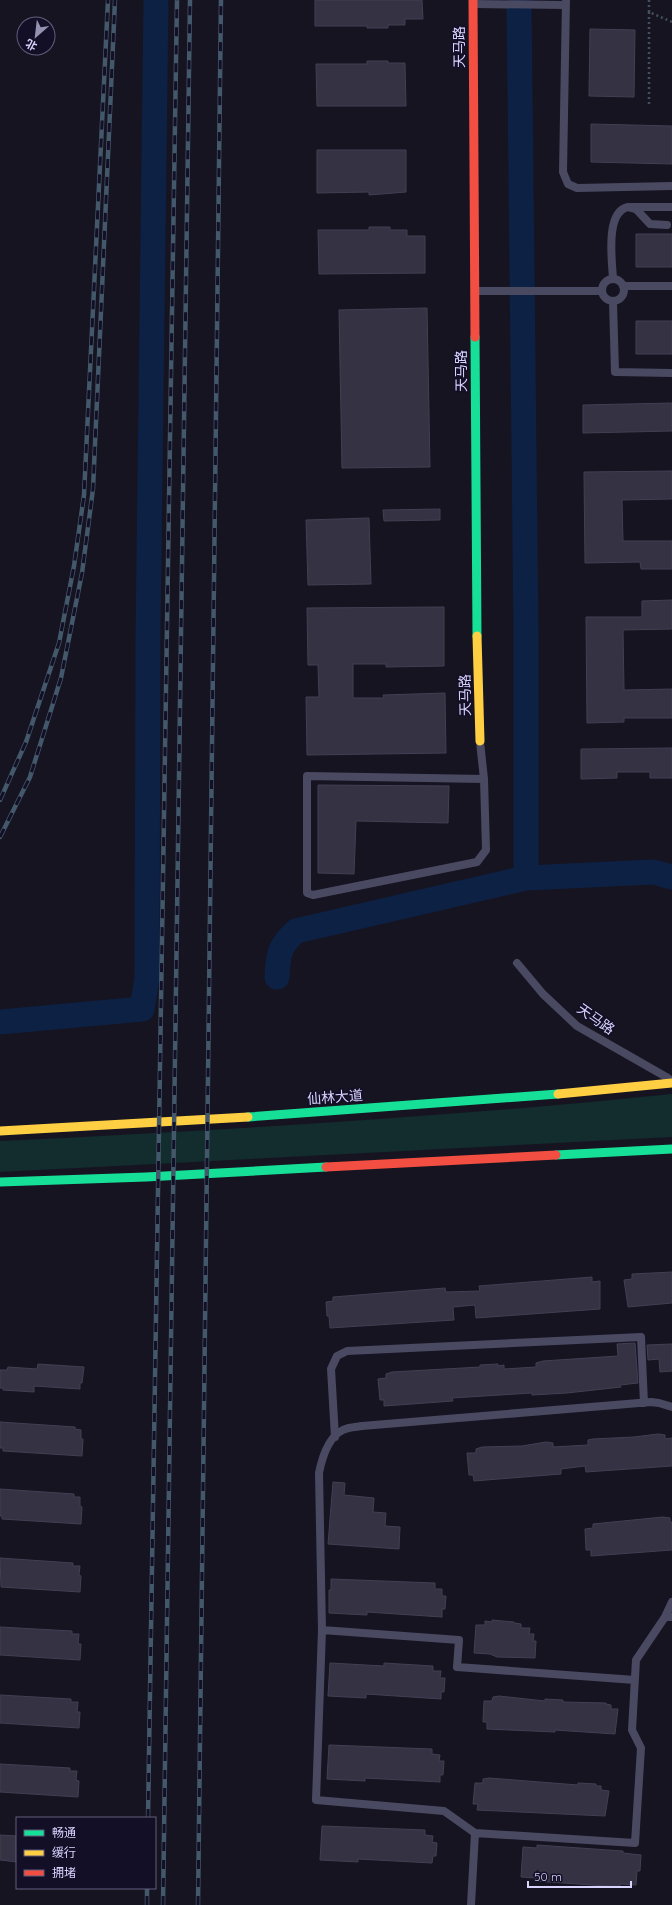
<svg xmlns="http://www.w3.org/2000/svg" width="672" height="1905" viewBox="0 0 672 1905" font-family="Quicksand,'Noto Sans SC',sans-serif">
  <rect width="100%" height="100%" fill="#161421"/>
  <path fill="#132c2d" d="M672 1094V1137L0 1172V1141C224 1130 449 1117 672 1094Z"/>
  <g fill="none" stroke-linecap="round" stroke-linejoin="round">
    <path stroke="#0d2144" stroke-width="25" d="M519 0 526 633V878
      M277 977C278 955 279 946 296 931L526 878 653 872 672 877
      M0 1022 142 1009 147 978 148 637 156 0"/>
  </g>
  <path fill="#343243" stroke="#433f54" d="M315 0H422L423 19H405V25H388V28H367V26H315Z
    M590 29 635 30 634 97 589 96Z
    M367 61H388V63H405L406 106H317L316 64H367Z
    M591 124 672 126V164L591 162Z
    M317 150H406V192L369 195V192L317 193Z
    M369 227H390V230H407V236H425V273L319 274 318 230H369Z
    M636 234H672V267H636Z
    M427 308 430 467 342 468 339 310Z
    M636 321H672V354H636Z
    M672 403V431L583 433V405Z
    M672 471V499L622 500 623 541H672V569H641L640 562 585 563 584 472Z
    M440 509V520L384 521 383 510Z
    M369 518 371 584 308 585 306 520Z
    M672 600V629L623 630 624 690 672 689V718H624V722L587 723 586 617H642V601Z
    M444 607V666L386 667V664H353V698H384L383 695 445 693 446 753 307 755 306 697H319L318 665H308L307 608Z
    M672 748V778H650V772H617V778L581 779V749Z
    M318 785 449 786 448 823 356 821 354 874 318 873Z
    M672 1272V1303L628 1307 624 1280 632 1279V1274Z
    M592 1277V1282L600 1281V1309L476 1318 475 1305 453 1307 454 1320 330 1328 329 1316H327L326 1302 333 1301V1297L445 1288 446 1292 480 1291 479 1286Z
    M635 1343 638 1383 620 1385 621 1387 567 1393 532 1395V1393L452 1398 453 1401 384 1406V1400H380L378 1379 386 1378V1374L392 1372 480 1367V1365L498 1364V1366L504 1365V1369L536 1367V1363L543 1361 618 1356 617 1344Z
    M672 1344V1371L660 1372 659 1359 648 1360 647 1345Z
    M38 1364 84 1367 82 1383H80V1389L34 1386V1392L3 1390V1388H0V1370H7L8 1367 37 1369Z
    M0 1422 75 1427V1429L81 1430V1439H83L82 1456 3 1451V1448H0Z
    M658 1434 665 1435V1439L672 1438V1466L586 1472 585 1466 561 1469V1474L474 1481 473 1475H469L467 1453H476V1449L482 1447 522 1446 546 1442 553 1443V1447L588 1445V1440L593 1439 634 1437Z
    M333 1482 345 1483 344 1495 374 1498 373 1512 386 1513 385 1526 400 1527 399 1549 328 1544Z
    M0 1489 74 1494V1497H80V1506L82 1507 81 1524 2 1519V1516H0Z
    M663 1517 670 1518V1522H672V1550L591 1556V1550H586L585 1529 593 1528V1524Z
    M0 1558 73 1563V1566H80L79 1575 81 1576 80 1592 1 1587Z
    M331 1579 435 1583V1589H442V1596H446L445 1609H442V1617L367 1612V1615L329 1613V1590H331Z
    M492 1620 514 1622V1623L521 1624V1628H530L529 1634H534L533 1641H536L535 1658 497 1657 490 1654 474 1653 476 1625H485V1621L492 1622Z
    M0 1627 72 1631V1634H79L78 1644H81L80 1660 0 1655Z
    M330 1663 384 1666V1663L433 1666V1671H441L440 1678H445L444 1692H441V1699L366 1694V1698L328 1696Z
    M0 1695 71 1699V1702H78L77 1712H80L79 1728 0 1723Z
    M499 1696 545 1701V1699L563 1700V1702L606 1703V1704L611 1705V1709H618L615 1734 555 1730V1732L487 1729V1722H483L484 1701H492L493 1697Z
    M329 1745 432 1749V1754L440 1755 439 1761H444L443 1775H440V1782L365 1778V1781L327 1779Z
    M0 1764 70 1768V1771H77L76 1780 79 1781 78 1797 0 1792Z
    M489 1778 578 1785V1783L596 1784V1786H601V1790L609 1791 605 1816 477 1810 478 1804H473L475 1783H483V1779Z
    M322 1826 425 1830V1835L433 1836 432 1842 437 1843 436 1856H433L432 1863 358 1859V1862L320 1860Z
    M0 1835 17 1836V1862L0 1860Z
    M537 1845 623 1851V1853L641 1855 640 1871H637L636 1885 620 1884V1887L535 1881V1878L521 1877 523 1847 537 1848Z"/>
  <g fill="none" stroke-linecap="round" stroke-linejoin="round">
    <path stroke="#44505f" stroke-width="2.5" stroke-dasharray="2 3" stroke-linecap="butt" d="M649 0V12L672 22
      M649 104V12"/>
    <path stroke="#4a4962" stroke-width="8" d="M566 0 563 172 568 184 577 188 672 186
      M474 4 565 5
      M631 207H672
      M602 290a11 11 0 1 1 22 0a11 11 0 1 1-22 0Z
      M613 279C612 260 605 212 628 207L636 209 650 224 667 225
      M623 286H672
      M475 291H602
      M613 302 615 372 672 373
      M480 742 484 779
      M307 776 484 779 486 850 477 862 313 895 307 893Z
      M517 963 543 994 577 1026 668 1078
      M335 1437 331 1369 337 1356 347 1351 641 1337 644 1403
      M665 1617 672 1602
      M322 1630 459 1640 457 1667 635 1680
      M475 1833 444 1811 316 1800 322 1630 319 1473C322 1458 328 1437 343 1430 348 1427 356 1427 362 1426L651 1402 659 1403 672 1407
      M471 1905 475 1833 635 1843 641 1748 632 1730 636 1660 665 1617H672"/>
    <path stroke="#16e098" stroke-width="9" d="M475 337 477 636
      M248 1117 558 1094
      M556 1155 672 1149
      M0 1182 146 1177 326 1167"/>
    <path stroke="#ffcf43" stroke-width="9" d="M477 636 480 741
      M558 1094 672 1083
      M0 1131 248 1117"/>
    <path stroke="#f24e42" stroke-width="9" d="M473 0 475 337
      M326 1167 556 1155"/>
    <g stroke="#43596b" stroke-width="4.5">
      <path id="rail" d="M0 800 26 742 59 643 74 566 84 495 108 0
        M0 837 30 777 61 678 82 573 93 489 115 0
        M148 1818 177 0
        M147 1905V1888
        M163 1905 190 0
        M198 1905 221 0"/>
    </g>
    <use href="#rail" stroke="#130f26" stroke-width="3" stroke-dasharray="9" stroke-linecap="butt"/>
  </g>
  <g text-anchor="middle" stroke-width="3.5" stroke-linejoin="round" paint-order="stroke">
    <g font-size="14" fill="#d9d4ff" stroke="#130f26">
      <text transform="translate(459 47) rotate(-90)" y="5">天马路</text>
      <text transform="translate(461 371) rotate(-90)" y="5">天马路</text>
      <text transform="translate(465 695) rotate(-91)" y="5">天马路</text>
      <text transform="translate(596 1019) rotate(35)" y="5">天马路</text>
      <text transform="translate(335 1097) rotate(-4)" y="5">仙林大道</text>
    </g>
  </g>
  <rect x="16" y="1817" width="140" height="72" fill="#130f26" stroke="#625e7d"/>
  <rect x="24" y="1830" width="20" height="6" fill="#16e098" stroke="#625e7d"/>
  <text x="52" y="1837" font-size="12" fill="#d9d4ff">畅通</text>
  <rect x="24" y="1850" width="20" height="6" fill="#ffcf43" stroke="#625e7d"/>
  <text x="52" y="1857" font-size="12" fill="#d9d4ff">缓行</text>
  <rect x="24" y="1870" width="20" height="6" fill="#f24e42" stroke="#625e7d"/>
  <text x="52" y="1877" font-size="12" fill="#d9d4ff">拥堵</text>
  <g transform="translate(36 36) rotate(208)"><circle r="19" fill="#130f26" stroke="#625e7d"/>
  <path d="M0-3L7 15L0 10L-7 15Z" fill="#9591b1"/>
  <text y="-6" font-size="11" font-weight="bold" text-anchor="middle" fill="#d9d4ff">北</text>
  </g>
  <path d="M528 1881v6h103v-6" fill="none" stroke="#d9d4ff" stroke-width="2"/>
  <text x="534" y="1881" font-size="12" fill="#d9d4ff" stroke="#130f26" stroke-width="3" paint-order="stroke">50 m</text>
</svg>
